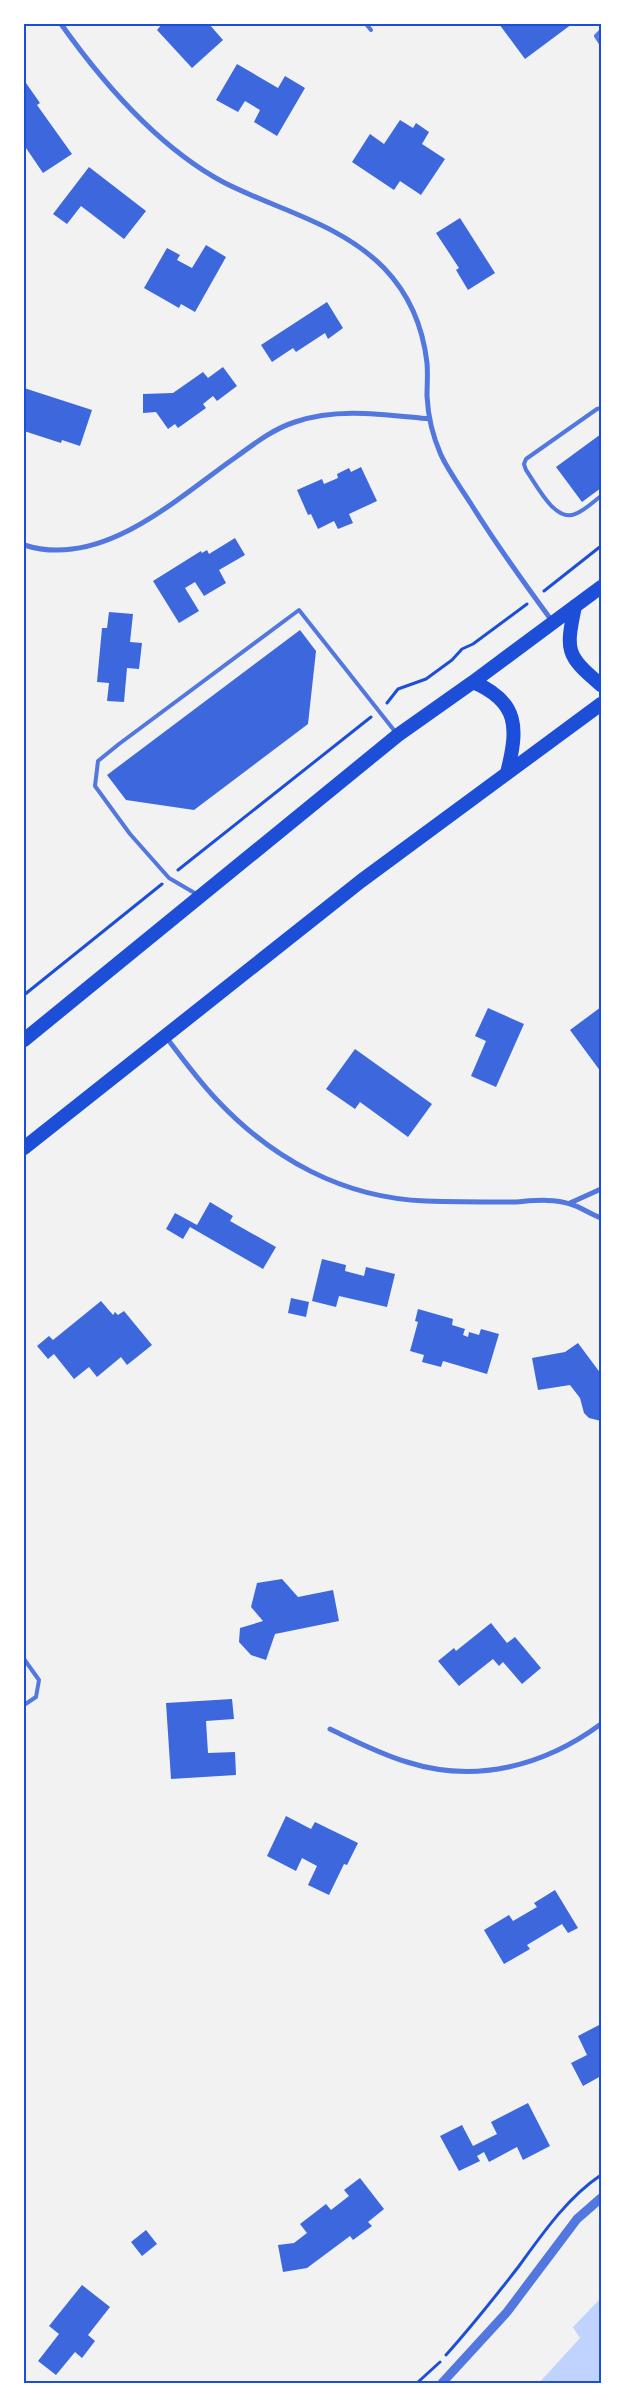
<svg xmlns="http://www.w3.org/2000/svg" width="625" height="2407" viewBox="0 0 625 2407" font-family="'Open Sans',sans-serif">
  <rect width="100%" height="100%" fill="#f2f2f2"/>
  <path fill="#bfd3fe" d="M601 2298V2383H539L580 2338 573 2327Z"/>
  <path fill="#3d67dc" d="M162 24H209L223 40 192 68 157 30Z
    M499 24H572L525 59Z
    M237 64 278 88 285 76 305 88 277 136 254 122 260 110 245 101 238 112 216 100Z
    M26 83 40 103 37 105 72 154 43 173 24 145V85Z
    M400 120 413 128 416 123 429 132 422 144 445 159 421 195 400 181 394 190 352 162 370 134 384 144Z
    M89 167 146 211 124 239 81 206 67 224 53 214Z
    M460 218 495 273 468 290 456 270 459 268 436 233Z
    M206 245 226 257 195 312 181 304 179 308 144 288 167 248 180 255 177 260 192 268Z
    M327 302 343 328 328 339 325 333 296 352 293 348 272 362 261 345Z
    M223 367 237 386 217 401 213 396 203 404 206 408 178 428 175 424 168 429 156 412 143 413V394L173 393 203 372 208 378Z
    M24 388 92 410 80 446 62 440 61 443 24 431Z
    M601 434V488L582 502 556 467Z
    M361 467 377 501 349 514 353 523 338 529 334 521 318 529 311 514 308 515 297 490 322 479 324 484 338 478 337 474 349 468 351 472Z
    M235 538 245 555 219 570 226 583 204 596 195 582 185 588 199 611 179 623 153 581 201 551 202 553 207 550 209 554Z
    M109 612 133 614 130 642 142 643 139 669 127 668 124 702 107 701 109 683 97 682 102 628H107Z
    M300 630 316 651 308 724 194 810 126 800 107 775Z
    M601 1007V1072L570 1030Z
    M488 1008 524 1024 496 1087 471 1076 486 1041 475 1036Z
    M355 1049 432 1104 408 1137 360 1102 355 1109 326 1089Z
    M210 1202 233 1216 230 1221 276 1247 263 1269 190 1227 183 1239 166 1229 175 1213 197 1225Z
    M322 1259 346 1265 345 1271 364 1276 366 1267 395 1274 387 1307 339 1296 336 1307 312 1301Z
    M291 1298 309 1302 306 1317 288 1313Z
    M101 1301 113 1315 115 1312 118 1315 124 1311 152 1345 127 1365 121 1357 97 1377 89 1367 74 1379 54 1354 48 1359 37 1346 49 1336 53 1340Z
    M418 1309 453 1319 452 1325 465 1329 463 1335 468 1337 469 1332 479 1335 481 1329 499 1334 487 1374 443 1361 441 1367 422 1362 424 1355 410 1351 418 1322 415 1321Z
    M578 1343 601 1374V1421L589 1418 584 1413 580 1398 570 1385 538 1390 532 1358 565 1352Z
    M282 1579 298 1597 333 1590 339 1621 275 1634 266 1660 251 1655 239 1642 240 1628 263 1621 251 1607 257 1583Z
    M491 1623 507 1643 515 1637 541 1668 522 1684 503 1662 499 1666 493 1659 459 1686 438 1661 454 1648 456 1651Z
    M232 1699 234 1719 206 1721 208 1753 235 1752 236 1775 171 1779 166 1703Z
    M286 1816 311 1829 315 1822 358 1843 347 1865 344 1864 329 1895 308 1885 317 1866 302 1858 296 1871 267 1856Z
    M555 1890 578 1928 568 1933 562 1924 527 1945 530 1949 504 1964 484 1930 509 1915 513 1921 537 1907 534 1903Z
    M601 2024V2076L583 2086 571 2063 587 2055 578 2036Z
    M528 2103 550 2146 523 2160 517 2147 489 2162 484 2152 477 2156 480 2161 459 2171 440 2136 462 2125 473 2146 497 2134 491 2122Z
    M360 2178 384 2209 368 2222 372 2226 353 2240 350 2236 307 2268 283 2272 278 2245 294 2243 307 2233 300 2224 326 2204 331 2210 349 2196 344 2190Z
    M146 2230 157 2244 142 2256 131 2242Z
    M82 2285 110 2307 88 2335 95 2341 82 2358 75 2352 56 2375 38 2361 59 2334 49 2326Z"/>
  <g fill="none" stroke-linecap="round" stroke-linejoin="round">
    <path stroke="#1d4ed8" stroke-width="3" d="M544 591 601 546
      M387 703 398 689 426 679 452 660 462 649 473 644 527 604
      M178 870 371 717
      M24 995 162 884
      M446 2355C471 2327 495 2297 519 2266 543 2233 567 2198 601 2175
      M417 2383 440 2362"/>
    <path stroke="#5277de" stroke-width="4" d="M366 24 371 30
      M601 31 596 36 601 44
      M601 408 597 409 526 459 524 464 526 470C536 484 555 523 575 514 584 511 593 502 601 496
      M198 895 169 878 130 834 95 786 98 761 119 744 299 610 397 734
      M24 1659 39 1680 36 1697 24 1705"/>
    <path stroke="#5277de" stroke-width="5" d="M61 24C103 83 158 147 223 182 277 210 340 223 384 268 409 294 423 328 427 363 428 374 427 385 427 396 428 416 433 437 441 455 449 472 461 488 471 504 496 544 524 583 552 621
      M24 545C102 570 176 499 236 457 254 444 273 429 295 422 339 407 385 415 430 419
      M166 1037C182 1058 198 1080 216 1099 272 1159 343 1198 426 1201 455 1202 484 1202 513 1202 531 1201 553 1198 570 1204 581 1207 590 1214 601 1218
      M570 1203 601 1189
      M330 1729C355 1741 380 1754 407 1762 476 1784 544 1766 601 1724"/>
    <path stroke="#5277de" stroke-width="9" d="M442 2383 507 2312 577 2219 601 2198"/>
    <path stroke="#1d4ed8" stroke-width="14" d="M575 606C566 650 565 655 601 685
      M473 682C520 702 518 729 507 773
      M24 1040 398 735 473 682 601 587
      M24 1148 361 881 601 704"/>
  </g>
  <rect width="625" height="2407" fill="none" stroke="#ffffff" stroke-width="50"/>
  <rect x="25" y="25" width="575" height="2357" fill="none" stroke="#1d4ed8" stroke-width="2"/>
</svg>
